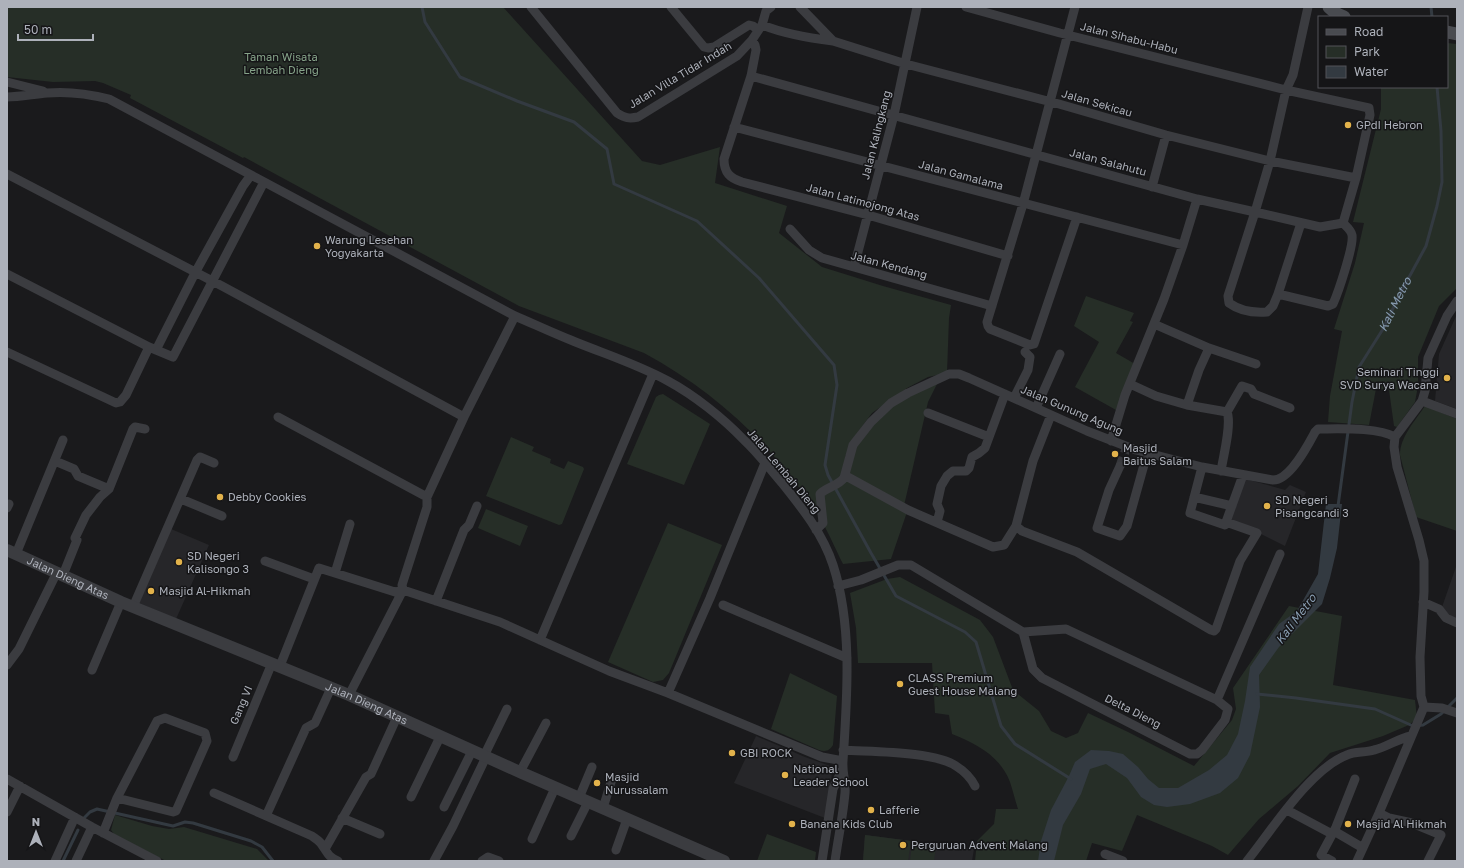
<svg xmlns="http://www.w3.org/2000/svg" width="1464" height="868" viewBox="0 0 1464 868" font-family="'Golos Text',sans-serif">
  <rect width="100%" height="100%" fill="#1a1a1c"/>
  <path fill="#262629" d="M1457 314V409L1435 401 1439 354Z
    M1242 478 1285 490 1290 485 1306 492 1285 546 1251 529 1228 521Z
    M171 529 209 545 176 619 139 603Z
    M1457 564V619L1448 616 1442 607Z
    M756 736 805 757 833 767 825 818 734 783Z
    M865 835 974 849 972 861H863Z"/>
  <path fill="#262e27" d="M7 7H503L642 161 660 165 720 147 715 183 787 206 779 233 822 267 883 286 951 305 949 318 947 373 928 377 907 388 872 413 855 436 845 457 851 463 857 444 882 415 895 404 938 382 928 402 903 510 907 512 891 559 843 564C835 548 827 529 818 515 774 446 716 392 644 353L519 306 244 157 243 158 130 98 131 95 103 83 95 81 53 82 7 77Z
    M1447 43 1457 44V288L1439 306 1418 357V386L1415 402 1397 427 1394 426 1389 390 1376 389 1369 425 1328 422 1330 396 1342 331 1334 329 1355 263 1364 223 1353 222 1381 109V87H1447Z
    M1086 296 1134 313 1130 321 1133 322 1116 353 1135 364 1116 410 1075 387 1099 342 1074 326Z
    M663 394 710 424 684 485 627 464 656 397 659 395Z
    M1425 406 1457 419V531L1416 517 1400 455C1400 437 1415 421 1425 406Z
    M511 437 534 447 532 451 551 459 550 463 564 469 568 461 583 467 584 469 562 524 559 525 486 496Z
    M486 509 528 526 520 546 478 528Z
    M668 523 722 545 669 673 663 680 653 682 608 662Z
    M900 577 980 620 993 637 1013 690 1039 711 1051 731 1066 738 1078 733 1088 713 1128 732 1194 766 1232 720 1236 709 1233 688 1289 606 1342 616 1333 685 1415 700 1417 718 1409 725 1383 736 1330 753 1298 786 1259 819 1228 855 1212 846 1137 815 1122 851 1092 843 1086 861H975L977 841 994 824 996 809H1018C1015 800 1013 791 1010 782 1000 756 977 744 952 734L949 715 935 713 932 663H858L856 628 850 593 887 579Z
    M790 673 837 696 833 745C829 751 826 752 819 750L771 729Z
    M115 815 152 826 169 829 184 827 257 849 269 861H166L114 834 111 830Z
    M767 834 816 852 815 861H757Z
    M865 835 911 841 908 861H863Z
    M912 843 936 846 934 861H910Z"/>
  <path fill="#333a41" d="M1326 504H1342L1337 548 1330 578 1322 604 1279 647 1259 675 1260 707 1250 755 1238 778 1220 793 1190 804 1167 807 1154 805 1141 797 1127 778 1106 764 1090 769 1081 794 1063 825 1054 861H1038L1041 841 1051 810 1069 776 1075 762 1091 750 1109 751 1123 754 1138 767 1148 779 1159 788H1178L1209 770 1227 755 1238 734 1245 701 1250 667 1279 624 1297 611 1318 574Z"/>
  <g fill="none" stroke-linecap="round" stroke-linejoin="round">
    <g stroke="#333a41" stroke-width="3">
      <path d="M422 7 425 22 460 77 517 101 574 122 607 149 614 184 697 221 759 278 834 365 837 385 825 465 828 475 871 553 896 596 965 632 976 642 1001 726 1015 744 1071 779"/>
      <path d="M1431 7 1432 17"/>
      <path id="s1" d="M1338 506 1352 402 1359 367 1383 329 1401 292 1426 246 1437 206 1442 182 1441 131 1437 87"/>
      <path d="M1257 694 1296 698 1375 709 1413 726 1423 725 1441 714 1457 698"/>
      <path d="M84 818 90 812 97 809 173 826 185 822 193 823 251 841 262 847 273 861"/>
      <path d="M63 861 78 830"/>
    </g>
    <path stroke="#37383c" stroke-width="9" stroke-dasharray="9 4.5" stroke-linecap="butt" d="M1120 466 1126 449"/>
    <path stroke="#3b3c40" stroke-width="9" d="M531 7 617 113C625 118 629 119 638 117L737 56 752 40 762 25 766 11 771 7
      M671 7 704 47 708 48 714 47 749 25 753 26 758 30
      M966 7 1060 33 1286 90 1369 108 1370 115 1356 178 1343 223 1320 227 1255 212 1228 296 1229 303C1240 311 1254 313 1267 312L1273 306 1278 294 1328 306 1333 304C1338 293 1354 246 1352 235 1351 230 1347 227 1343 223
      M1075 7 1023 204 987 322 988 326 990 329 1030 345 1034 344 1077 217
      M762 25C784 34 808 38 833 41L800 7
      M752 40 755 45 756 50 751 76 724 159C724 173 730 178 742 182L868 215 1008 256
      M833 41 906 64 1059 104 1166 135 1270 161 1356 178
      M751 76 1197 199 1255 212 1270 161 1286 90 1293 75 1308 7
      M7 82 43 91
      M7 97C20 97 34 94 47 93 68 91 89 94 109 99L515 316C536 325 557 335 578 343 608 355 639 365 668 381 694 395 723 418 744 440 758 453 770 469 782 483 802 508 823 534 833 565 853 626 847 699 843 761 842 772 846 783 845 793 843 816 838 839 835 861
      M734 127 1183 245
      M7 174 222 286 464 417
      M1152 187 1166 135
      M790 229 809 250 822 258 992 306
      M854 267 894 115 917 7
      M7 274 149 347 173 357 264 182
      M1278 294 1301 223
      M1154 324 1209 348 1256 364
      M156 350 195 273 243 186 251 175
      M7 352 116 403 120 402 126 395 149 347
      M1130 384 1156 396 1187 405 1227 412C1232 424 1223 457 1221 471
      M1014 398 1028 370 1030 357 1025 352
      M1422 401 1457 414
      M1187 405 1199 370 1209 348
      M1036 408 1060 354
      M1227 412 1242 386 1251 389 1254 394 1290 408
      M928 413 989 437
      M1051 415 1033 461 1016 526 1022 531 1077 552 1211 630 1214 631 1216 629 1240 561 1257 533 1226 522 1243 475
      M278 417 427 497
      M1111 441 1125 395 1164 299 1183 245 1197 199
      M55 461 74 469 78 476 109 489
      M1120 466 1109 490 1097 528 1120 536 1127 526 1147 454
      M1202 467 1190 513 1225 525 1226 522
      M846 476 908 510 993 547 1004 545 1016 526
      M1194 497 1232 506
      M181 499 222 516
      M7 508 9 504
      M937 522 940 511 937 504 941 486 947 476 953 471H966L969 468 972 457 979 453 985 448 1005 394
      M816 530 823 523 820 494C827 487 838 486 844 478L853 445 871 422 891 403 908 393 949 374H959L969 378 1087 431 1136 450 1202 467 1273 480C1290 480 1308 445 1315 432L1318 429C1339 429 1378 427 1395 437
      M16 554 63 440
      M265 561 314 579
      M335 573 350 524
      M63 575 77 540 75 538 86 515 100 497 109 489 133 429 135 427 145 429
      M838 586 861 580 898 565H911L1023 632 1033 669 1042 678 1190 754H1197L1202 750 1225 720 1228 709 1217 700 1066 629 1023 632
      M436 601 464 530 469 525 477 506
      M1423 602 1439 609 1446 618 1457 623
      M723 605 847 658
      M133 607 197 460 200 457 214 463
      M540 640 653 374
      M7 665 19 649 57 572
      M280 666 319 568 395 592 403 590 500 622 609 671 668 693 822 757 843 761
      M92 670 121 602
      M668 693 710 598 765 463
      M349 695 403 590 402 585 427 507V497L464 417 515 316
      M1217 700 1280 554
      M1424 707 1442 708 1457 713
      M843 750C871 752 934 751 956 766 964 771 971 778 975 786
      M484 756 507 709
      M233 757 272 663
      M520 772 546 723
      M7 779 92 827 157 861
      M214 793 312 836C316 839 320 841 322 845 328 853 327 856 338 861
      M411 797 440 737
      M579 798 592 767
      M444 807 472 751
      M603 808 612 779
      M1287 810 1332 834
      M7 812 20 786
      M1379 813 1389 818 1412 823 1441 835 1428 861
      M266 816 306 728 315 723 331 688
      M342 818 380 834
      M1334 831 1363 848
      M103 833 117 798 157 721 165 718 205 733 207 741 176 811 173 812 117 798
      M571 836 588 802
      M532 839 555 788
      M325 849 366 777 371 774 397 717
      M616 850 627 819
      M1105 854 1123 861
      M55 861 75 817
      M76 861 92 827
      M434 861 453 826 486 757
      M482 861 488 857 499 861
      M822 861 833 789 842 770
      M1247 861C1272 830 1310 769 1347 755 1355 751 1365 753 1374 750 1387 747 1397 739 1411 736
      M1332 861 1321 855 1336 827 1355 779
      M1357 861 1379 813 1424 707 1421 696 1420 657 1424 592V561L1419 540 1397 467 1394 447 1395 437 1422 401 1425 391 1428 358 1447 316 1457 301"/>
    <path stroke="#3b3c40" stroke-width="12" id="s2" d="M7 550 121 602 349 695 522 773 724 861"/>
    <path stroke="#494b50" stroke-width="13" d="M1329 7 1337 14 1344 17
      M1447 32 1457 34"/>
  </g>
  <g fill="#e2b24b" stroke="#151517" stroke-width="1.5">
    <circle cx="1348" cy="125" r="4"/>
    <circle cx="317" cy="246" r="4"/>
    <circle cx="1447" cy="378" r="4"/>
    <circle cx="1115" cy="454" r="4"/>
    <circle cx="220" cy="497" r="4"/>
    <circle cx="1267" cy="506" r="4"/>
    <circle cx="179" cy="562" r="4"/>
    <circle cx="151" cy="591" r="4"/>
    <circle cx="900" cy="684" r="4"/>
    <circle cx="732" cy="753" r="4"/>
    <circle cx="785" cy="775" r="4"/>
    <circle cx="597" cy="783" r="4"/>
    <circle cx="871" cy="810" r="4"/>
    <circle cx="792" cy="824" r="4"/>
    <circle cx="1348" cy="824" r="4"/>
    <circle cx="903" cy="845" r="4"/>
  </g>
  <g text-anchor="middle" stroke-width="3" stroke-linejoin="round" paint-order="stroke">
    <g font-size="11" fill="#adb1ba" stroke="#151517">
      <text transform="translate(1129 38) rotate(14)" y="4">Jalan Sihabu-Habu</text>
      <text transform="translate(680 75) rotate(-31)" y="4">Jalan Villa Tidar Indah</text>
      <text transform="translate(1097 103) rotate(16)" y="4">Jalan Sekicau</text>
      <text transform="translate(876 135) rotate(-76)" y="4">Jalan Kalingkang</text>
      <text transform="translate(1108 162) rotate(15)" y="4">Jalan Salahutu</text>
      <text transform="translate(961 175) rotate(15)" y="4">Jalan Gamalama</text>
      <text transform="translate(863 202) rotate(15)" y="4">Jalan Latimojong Atas</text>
      <text transform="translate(889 265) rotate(15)" y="4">Jalan Kendang</text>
      <text transform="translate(1072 410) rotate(23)" y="4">Jalan Gunung Agung</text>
      <text transform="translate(784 471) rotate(50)" y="4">Jalan Lembah Dieng</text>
      <text dy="4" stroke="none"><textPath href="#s2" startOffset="67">Jalan Dieng Atas</textPath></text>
      <text dy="4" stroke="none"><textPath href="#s2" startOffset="391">Jalan Dieng Atas</textPath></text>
      <text transform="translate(241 705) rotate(-67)" y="4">Gang VI</text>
      <text transform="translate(1133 711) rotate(27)" y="4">Delta Dieng</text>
    </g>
    <g font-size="11" fill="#86a389" stroke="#151517">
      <text x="281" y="61">Taman Wisata<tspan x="281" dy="13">Lembah Dieng</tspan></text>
    </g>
    <g font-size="11" fill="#adb1ba" stroke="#151517" text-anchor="start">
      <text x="1356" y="129">GPdI Hebron</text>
      <text x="325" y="244">Warung Lesehan<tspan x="325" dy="13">Yogyakarta</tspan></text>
      <text x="1439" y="376" text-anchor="end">Seminari Tinggi<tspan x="1439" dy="13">SVD Surya Wacana</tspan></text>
      <text x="1123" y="452">Masjid<tspan x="1123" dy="13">Baitus Salam</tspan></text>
      <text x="228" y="501">Debby Cookies</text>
      <text x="1275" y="504">SD Negeri<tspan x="1275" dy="13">Pisangcandi 3</tspan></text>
      <text x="187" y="560">SD Negeri<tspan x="187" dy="13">Kalisongo 3</tspan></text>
      <text x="159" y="595">Masjid Al-Hikmah</text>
      <text x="908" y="682">CLASS Premium<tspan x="908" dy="13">Guest House Malang</tspan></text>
      <text x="740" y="757">GBI ROCK</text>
      <text x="793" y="773">National<tspan x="793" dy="13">Leader School</tspan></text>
      <text x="605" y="781">Masjid<tspan x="605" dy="13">Nurussalam</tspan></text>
      <text x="879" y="814">Lafferie</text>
      <text x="800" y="828">Banana Kids Club</text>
      <text x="1356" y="828">Masjid Al Hikmah</text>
      <text x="911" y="849">Perguruan Advent Malang</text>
    </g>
    <g font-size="12" font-style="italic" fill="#889db1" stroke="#151517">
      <text dy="4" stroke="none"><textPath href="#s1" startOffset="213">Kali Metro</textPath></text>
      <text transform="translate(1296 619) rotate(-53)" y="4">Kali Metro</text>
    </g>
  </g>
  <rect width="1464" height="868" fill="none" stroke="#adb1ba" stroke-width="16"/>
  <rect x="1318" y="16" width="130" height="72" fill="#151517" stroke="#525358"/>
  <rect x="1326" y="29" width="20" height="6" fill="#494b50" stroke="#525358"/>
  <text x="1354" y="36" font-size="12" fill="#adb1ba">Road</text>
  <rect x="1326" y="46" width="20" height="12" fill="#262e27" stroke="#525358"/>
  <text x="1354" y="56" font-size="12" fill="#adb1ba">Park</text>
  <rect x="1326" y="66" width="20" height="12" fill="#333a41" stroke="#525358"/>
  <text x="1354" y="76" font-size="12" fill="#adb1ba">Water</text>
  <g transform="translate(36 832)" stroke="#151517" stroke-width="3" paint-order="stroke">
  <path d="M0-3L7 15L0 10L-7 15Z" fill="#adb1ba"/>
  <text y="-6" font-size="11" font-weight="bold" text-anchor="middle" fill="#adb1ba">N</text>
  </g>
  <path d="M18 34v6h75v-6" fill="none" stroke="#adb1ba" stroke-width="2"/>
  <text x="24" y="34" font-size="12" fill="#adb1ba" stroke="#151517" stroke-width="3" paint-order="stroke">50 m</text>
</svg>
